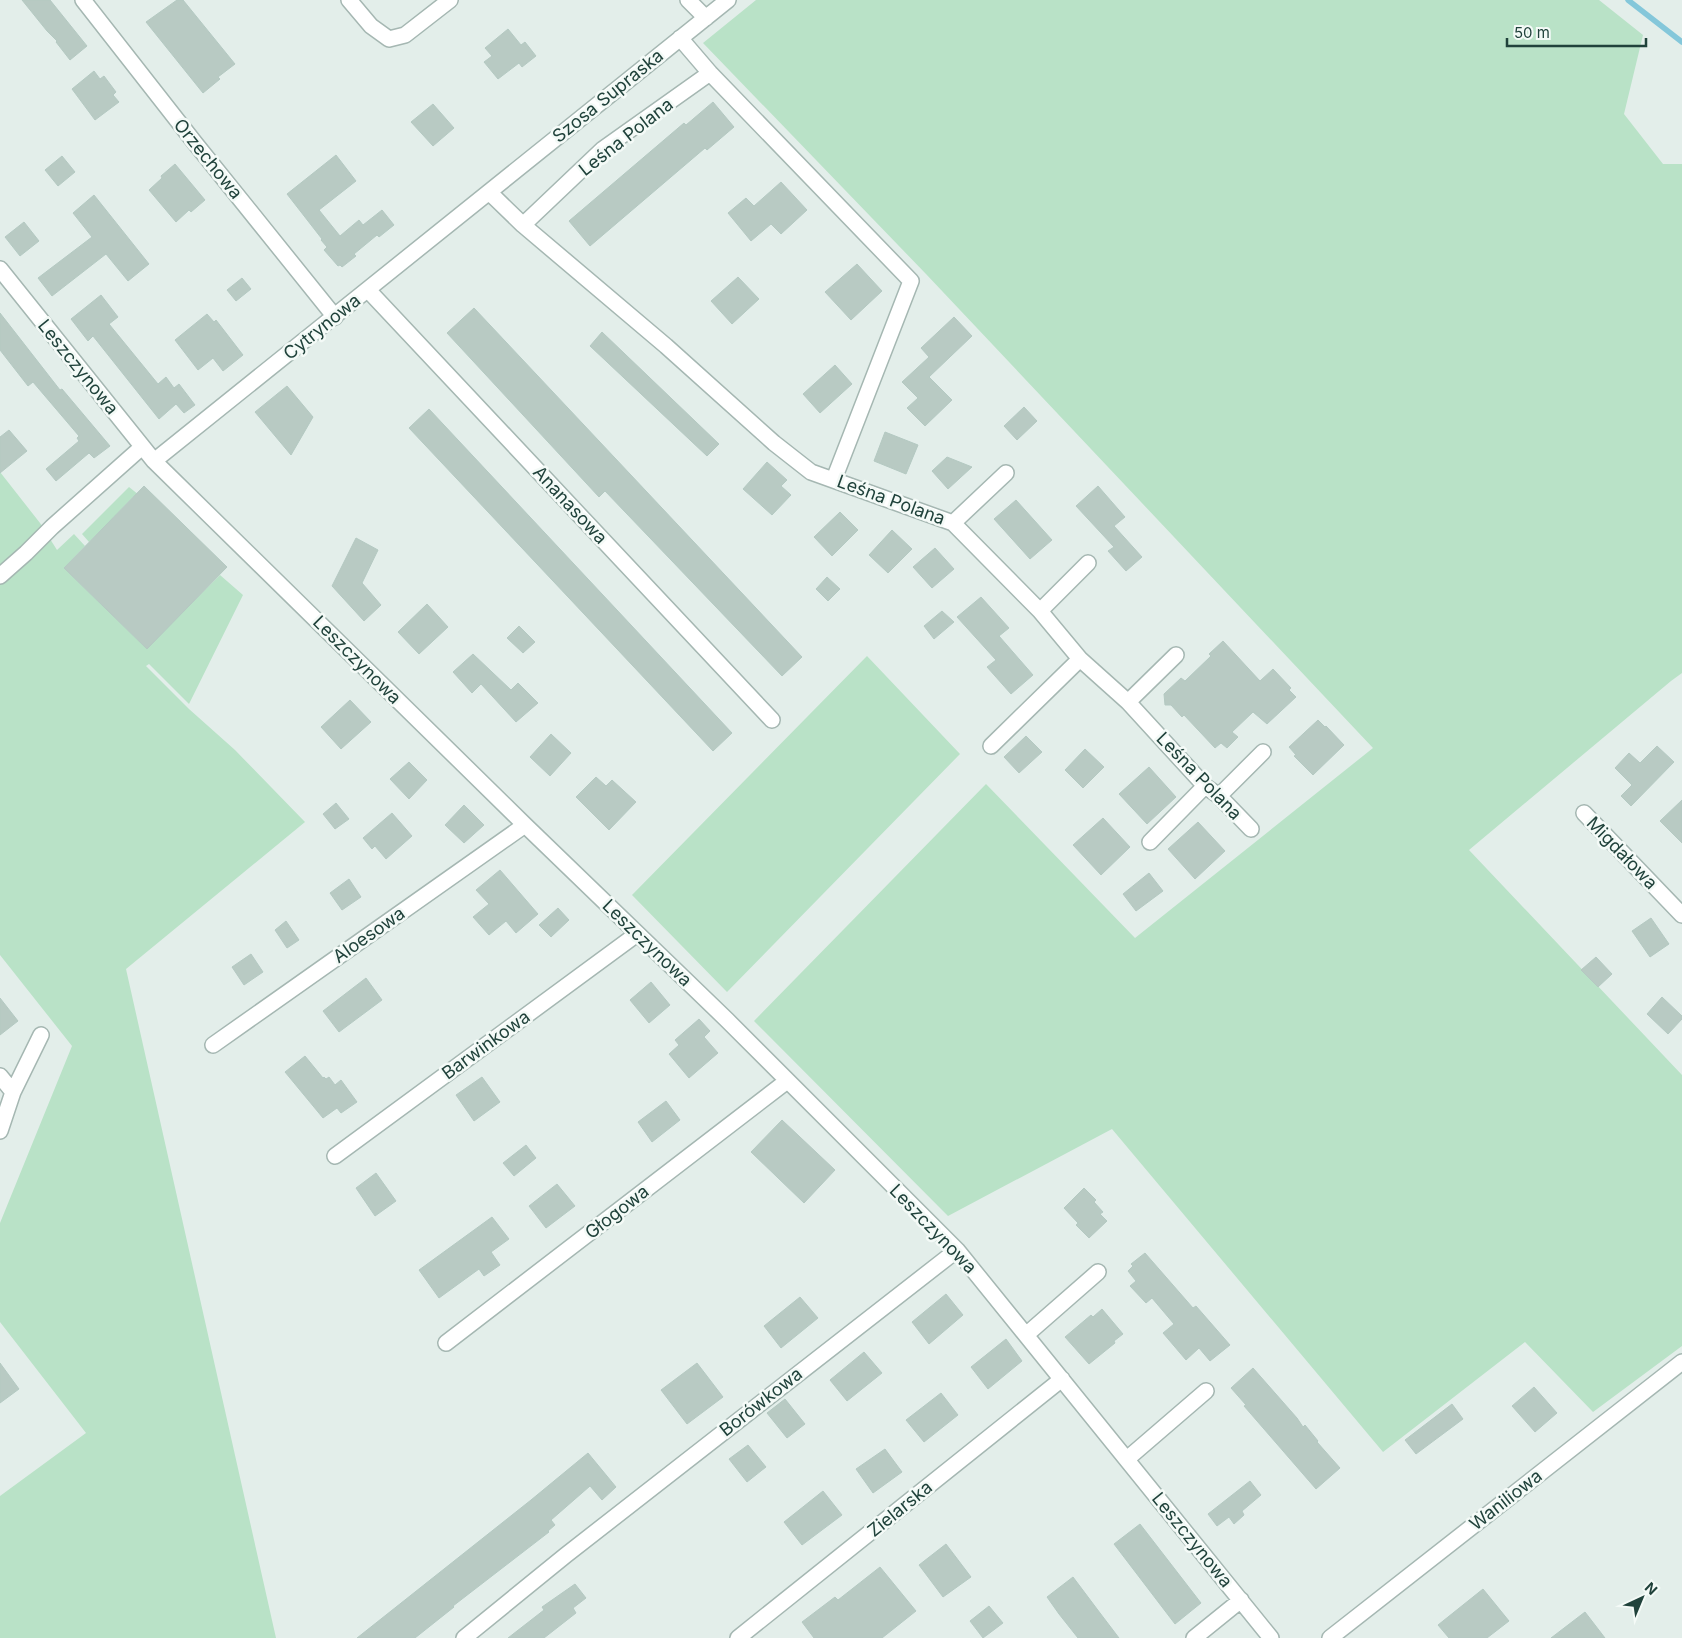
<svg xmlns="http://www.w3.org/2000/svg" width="1682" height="1638" viewBox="0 0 1682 1638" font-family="Inter,sans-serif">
  <rect width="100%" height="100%" fill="#e3eeea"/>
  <path fill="#b9e2c7" d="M756 0H1599L1643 35 1624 114 1663 164H1682V673L1671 681 1469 850 1682 1075V1346L1593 1412 1525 1342 1383 1452 1112 1129 948 1216 754 1021 986 784 1135 938 1373 748 926 274 703 43Z
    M0 472 40 523 57 550 74 534 85 546 64 568 146 648 220 575 243 595 189 704 149 664 146 666 189 709 235 750 305 822 126 969 276 1638H0V1496L86 1433 0 1322V1223L72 1046 0 955Z
    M129 487 139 495 133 497 112 519 109 534 103 528 89 542 82 534Z
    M867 656 960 754 727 992 632 895Z"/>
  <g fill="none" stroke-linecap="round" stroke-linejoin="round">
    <path stroke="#84c7da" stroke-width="5.5" d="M1628 0 1682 42"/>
  </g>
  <path fill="#b8cac3" stroke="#b4c9c2" d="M22 0H50L87 46 70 60 56 42 57 41 47 31Z
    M177 0H183L235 64 218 77 220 79 203 93 146 22Z
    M508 29 521 45 525 42 536 56 522 67 519 63 498 79 484 62 492 56 485 48Z
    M94 71 100 79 104 76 116 92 113 95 119 102 95 120 72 89Z
    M713 102 734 127 707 150 705 148 590 246 569 221 684 123 686 125Z
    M433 104 454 128 433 146 411 122Z
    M336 155 356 181 319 210 340 236 359 220 363 225 382 210 394 225 379 237 377 235 354 254 356 256 342 267 340 265 338 266 324 250 327 247 321 240 322 239 287 194Z
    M62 156 75 172 58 186 45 170Z
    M175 164 205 200 191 212 189 210 176 222 149 190 162 178 161 176Z
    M781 182 807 210 781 234 771 224 751 241 728 213 746 198 754 206Z
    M94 195 149 264 128 281 106 254 52 296 38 278 92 237 73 213Z
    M24 222 39 241 20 256 5 237Z
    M857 264 882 291 851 320 825 292Z
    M738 277 759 299 732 324 711 301Z
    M242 278 251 289 236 301 227 290Z
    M101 295 118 317 109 324 158 384 166 377 174 388 179 384 195 405 184 413 176 404 159 419 93 336 88 341 71 319Z
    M474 308 802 657 782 676 605 491 599 497 447 333Z
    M0 313 60 390 62 389 110 446 94 458 89 453 56 481 46 469 79 441 77 438 79 436 33 382 28 386 0 350Z
    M207 314 214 322 216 320 243 355 223 371 213 358 198 370 175 340Z
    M954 317 972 336 929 377 952 400 925 426 907 408 918 398 902 382 929 357 921 348Z
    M602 332 719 444 707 456 590 346Z
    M835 365 852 384 820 413 803 394Z
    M287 386 313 417 291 455 255 412Z
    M1024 407 1037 421 1017 440 1004 426Z
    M429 409 732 733 713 751 409 428Z
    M9 430 27 451 0 473V437Z
    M885 432 918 445 906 474 874 461Z
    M947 457 972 467 948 489 932 471Z
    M767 462 787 480 781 486 791 495 772 515 743 489Z
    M144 486 227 567 147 649 64 568Z
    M1098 486 1125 517 1114 526 1142 557 1126 571 1108 551 1114 547 1076 506Z
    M1016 500 1052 540 1030 559 994 519Z
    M840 512 858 530 832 556 814 537Z
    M892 530 912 549 888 573 869 555Z
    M356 538 378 550 362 583 381 605 364 621 332 586Z
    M935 548 954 569 932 588 913 567Z
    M827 577 840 589 828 601 816 589Z
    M981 597 1009 628 999 636 1033 675 1011 694 987 667 996 660 957 617Z
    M427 604 448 627 419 654 398 632Z
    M942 611 954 622 934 639 924 626Z
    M519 626 535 642 523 653 507 638Z
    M1223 641 1260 681 1273 669 1291 688 1289 690 1296 697 1267 724 1253 712 1232 732 1238 737 1227 748 1221 743 1215 748 1184 715 1182 717 1171 705H1165L1164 694 1181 678 1185 681 1211 656 1209 654Z
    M473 654 511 690 518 683 538 703 516 722 481 684 472 693 453 672Z
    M350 700 371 722 341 749 321 727Z
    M1318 720 1325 727 1326 726 1344 745 1313 775 1294 756 1296 755 1289 747Z
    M551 734 571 753 550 776 530 757Z
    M1026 736 1042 752 1019 773 1004 757Z
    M1657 746 1674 762 1631 806 1621 796 1632 785 1615 768 1629 753 1640 763Z
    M1085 749 1104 767 1083 788 1065 770Z
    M409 762 427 780 409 799 390 779Z
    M1149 767 1176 797 1147 824 1119 794Z
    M596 777 606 786 612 780 636 802 609 830 576 797Z
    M1682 800V843L1660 821Z
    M336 803 349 819 335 829 323 814Z
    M464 805 484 825 464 843 445 825Z
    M392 813 412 836 386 859 375 846 372 849 363 838Z
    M1103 818 1130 847 1101 875 1073 845Z
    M1198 822 1225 851 1195 879 1168 849Z
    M500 870 538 914 516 933 506 921 489 935 473 917 489 904 476 890Z
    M1149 873 1163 891 1136 911 1123 894Z
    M349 879 361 897 342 910 330 893Z
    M558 908 569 920 551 937 539 925Z
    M1651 918 1669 944 1650 957 1632 931Z
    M286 921 299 940 287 948 275 930Z
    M251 954 263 972 244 985 232 967Z
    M1596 957 1612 974 1598 987 1581 970Z
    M366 978 382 1000 339 1032 323 1011Z
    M651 982 670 1005 649 1023 630 1000Z
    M1662 997 1682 1016V1019L1668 1034 1647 1014Z
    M0 998 18 1021 0 1035Z
    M699 1019 710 1031 704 1037 718 1053 689 1078 669 1054 679 1045 675 1040Z
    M305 1056 323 1078 324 1077 326 1079 329 1077 335 1085 341 1080 357 1102 341 1113 337 1108 323 1118 285 1072Z
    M482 1077 500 1102 474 1121 456 1095Z
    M666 1101 680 1120 652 1142 638 1122Z
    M782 1120 835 1170 804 1203 751 1152Z
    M526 1145 536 1158 514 1176 503 1163Z
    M376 1173 396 1201 375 1216 356 1188Z
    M557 1184 575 1206 546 1228 529 1206Z
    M1084 1188 1096 1200 1094 1202 1103 1212 1100 1214 1107 1221 1089 1238 1076 1225 1078 1223 1064 1208Z
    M492 1217 509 1239 491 1252 500 1265 484 1276 479 1269 439 1298 419 1270Z
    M1145 1253 1193 1308 1196 1306 1230 1345 1210 1361 1199 1348 1186 1360 1163 1333 1174 1324 1152 1298 1146 1303 1130 1286 1136 1281 1128 1271 1133 1266 1131 1264Z
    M946 1294 963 1315 929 1344 912 1322Z
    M800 1297 818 1318 781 1348 764 1326Z
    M1102 1309 1123 1334 1114 1341 1115 1343 1089 1364 1065 1337 1091 1315 1093 1317Z
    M1006 1339 1022 1361 988 1389 971 1367Z
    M864 1352 882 1373 847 1401 830 1380Z
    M0 1363 19 1389 0 1403Z
    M697 1363 723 1397 687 1424 661 1390Z
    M1253 1368 1297 1418 1303 1427 1305 1425 1318 1441 1317 1442 1340 1468 1316 1489 1244 1406 1246 1405 1231 1388Z
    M1534 1387 1557 1413 1535 1432 1512 1406Z
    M941 1393 958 1415 924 1442 906 1420Z
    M785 1399 805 1424 787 1438 767 1413Z
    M1452 1404 1463 1419 1416 1454 1405 1440Z
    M748 1445 766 1467 747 1482 729 1459Z
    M885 1449 902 1472 873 1493 856 1469Z
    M588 1453 616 1487 602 1500 590 1486 551 1520 555 1525 548 1531 549 1532 453 1606 454 1607 415 1638H357L531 1500Z
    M1250 1481 1261 1495 1242 1511 1244 1515 1234 1524 1229 1517 1217 1526 1208 1514Z
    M823 1491 842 1515 802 1545 784 1522Z
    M1140 1524 1201 1603 1175 1624 1114 1544Z
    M946 1544 971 1577 943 1597 919 1565Z
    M880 1567 916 1611 882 1638H814L802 1622 835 1597 838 1600Z
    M1073 1577 1097 1609 1119 1638H1078L1059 1614 1047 1597Z
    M575 1584 586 1598 573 1608 576 1613 544 1638H508L544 1610 542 1607Z
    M1483 1589 1509 1621 1487 1638H1449L1438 1625Z
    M989 1606 1003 1623 983 1638 970 1621Z
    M1585 1612 1605 1638H1551Z"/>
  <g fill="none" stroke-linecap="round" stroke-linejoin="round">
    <g stroke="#a5b7b2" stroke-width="18">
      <path id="minor" d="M83 0 195 143 335 317
        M349 0 371 26 389 39 405 35 450 0
        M688 0 706 18
        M680 38 710 73 911 281 834 479
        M489 192 523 225 603 149 710 73
        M523 225 666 346 774 443 811 472 953 523 1040 611 1080 659 1128 702 1205 786 1219 796 1251 829
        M0 269 154 461 525 825 727 1020 957 1250 1271 1638
        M368 290 772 720
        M154 461 728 0
        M953 523 1006 473
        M0 576 26 553 52 527 142 447
        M1040 611 1088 563
        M1128 702 1176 655
        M991 746 1080 659
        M1219 796 1263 752
        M1584 813 1682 915
        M1150 842 1205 786
        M213 1045 525 825
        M0 1076 13 1092
        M0 1131 13 1092 41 1035
        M335 1156 637 934
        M1026 1335 1098 1272
        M446 1343 787 1081
        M1127 1459 1206 1391
        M464 1638 566 1555 957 1250
        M738 1638 1062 1379
        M1194 1638 1241 1600
        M1330 1638 1682 1362"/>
    </g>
    <use href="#minor" stroke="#fff" stroke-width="15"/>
  </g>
  <g text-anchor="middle" stroke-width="5" stroke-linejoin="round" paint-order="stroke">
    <g font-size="18" fill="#20423b" stroke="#f4faf7">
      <text transform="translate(608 96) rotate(-39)" y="6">Szosa Supraska</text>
      <text transform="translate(626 137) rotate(-38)" y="6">Leśna Polana</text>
      <text transform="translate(208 159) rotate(51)" y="6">Orzechowa</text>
      <text transform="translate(322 327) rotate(-39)" y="6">Cytrynowa</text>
      <text transform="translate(78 367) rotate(51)" y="6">Leszczynowa</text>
      <text transform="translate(891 500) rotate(20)" y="6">Leśna Polana</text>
      <text transform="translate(570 505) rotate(47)" y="6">Ananasowa</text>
      <text transform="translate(357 660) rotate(45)" y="6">Leszczynowa</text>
      <text transform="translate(1199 776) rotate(46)" y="6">Leśna Polana</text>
      <text transform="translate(1622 853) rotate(46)" y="6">Migdałowa</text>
      <text transform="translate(369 935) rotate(-35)" y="6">Aloesowa</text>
      <text transform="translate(647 943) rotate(44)" y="6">Leszczynowa</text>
      <text transform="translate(486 1045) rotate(-36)" y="6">Barwinkowa</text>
      <text transform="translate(617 1212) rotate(-38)" y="6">Głogowa</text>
      <text transform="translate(933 1229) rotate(46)" y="6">Leszczynowa</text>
      <text transform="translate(761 1402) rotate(-38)" y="6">Borówkowa</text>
      <text transform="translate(1506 1500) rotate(-38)" y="6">Waniliowa</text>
      <text transform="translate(900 1509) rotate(-39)" y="6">Zielarska</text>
      <text transform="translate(1192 1540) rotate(51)" y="6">Leszczynowa</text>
    </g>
  </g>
  <g transform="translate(1642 1598) rotate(44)" stroke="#f4faf7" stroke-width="4" paint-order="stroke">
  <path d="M0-4L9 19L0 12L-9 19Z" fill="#20423b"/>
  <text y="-8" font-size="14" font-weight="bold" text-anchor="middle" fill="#20423b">N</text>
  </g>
  <path d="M1507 38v8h139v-8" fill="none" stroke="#20423b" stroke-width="2.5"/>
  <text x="1514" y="38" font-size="15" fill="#20423b" stroke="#f4faf7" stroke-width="4" paint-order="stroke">50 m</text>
</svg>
